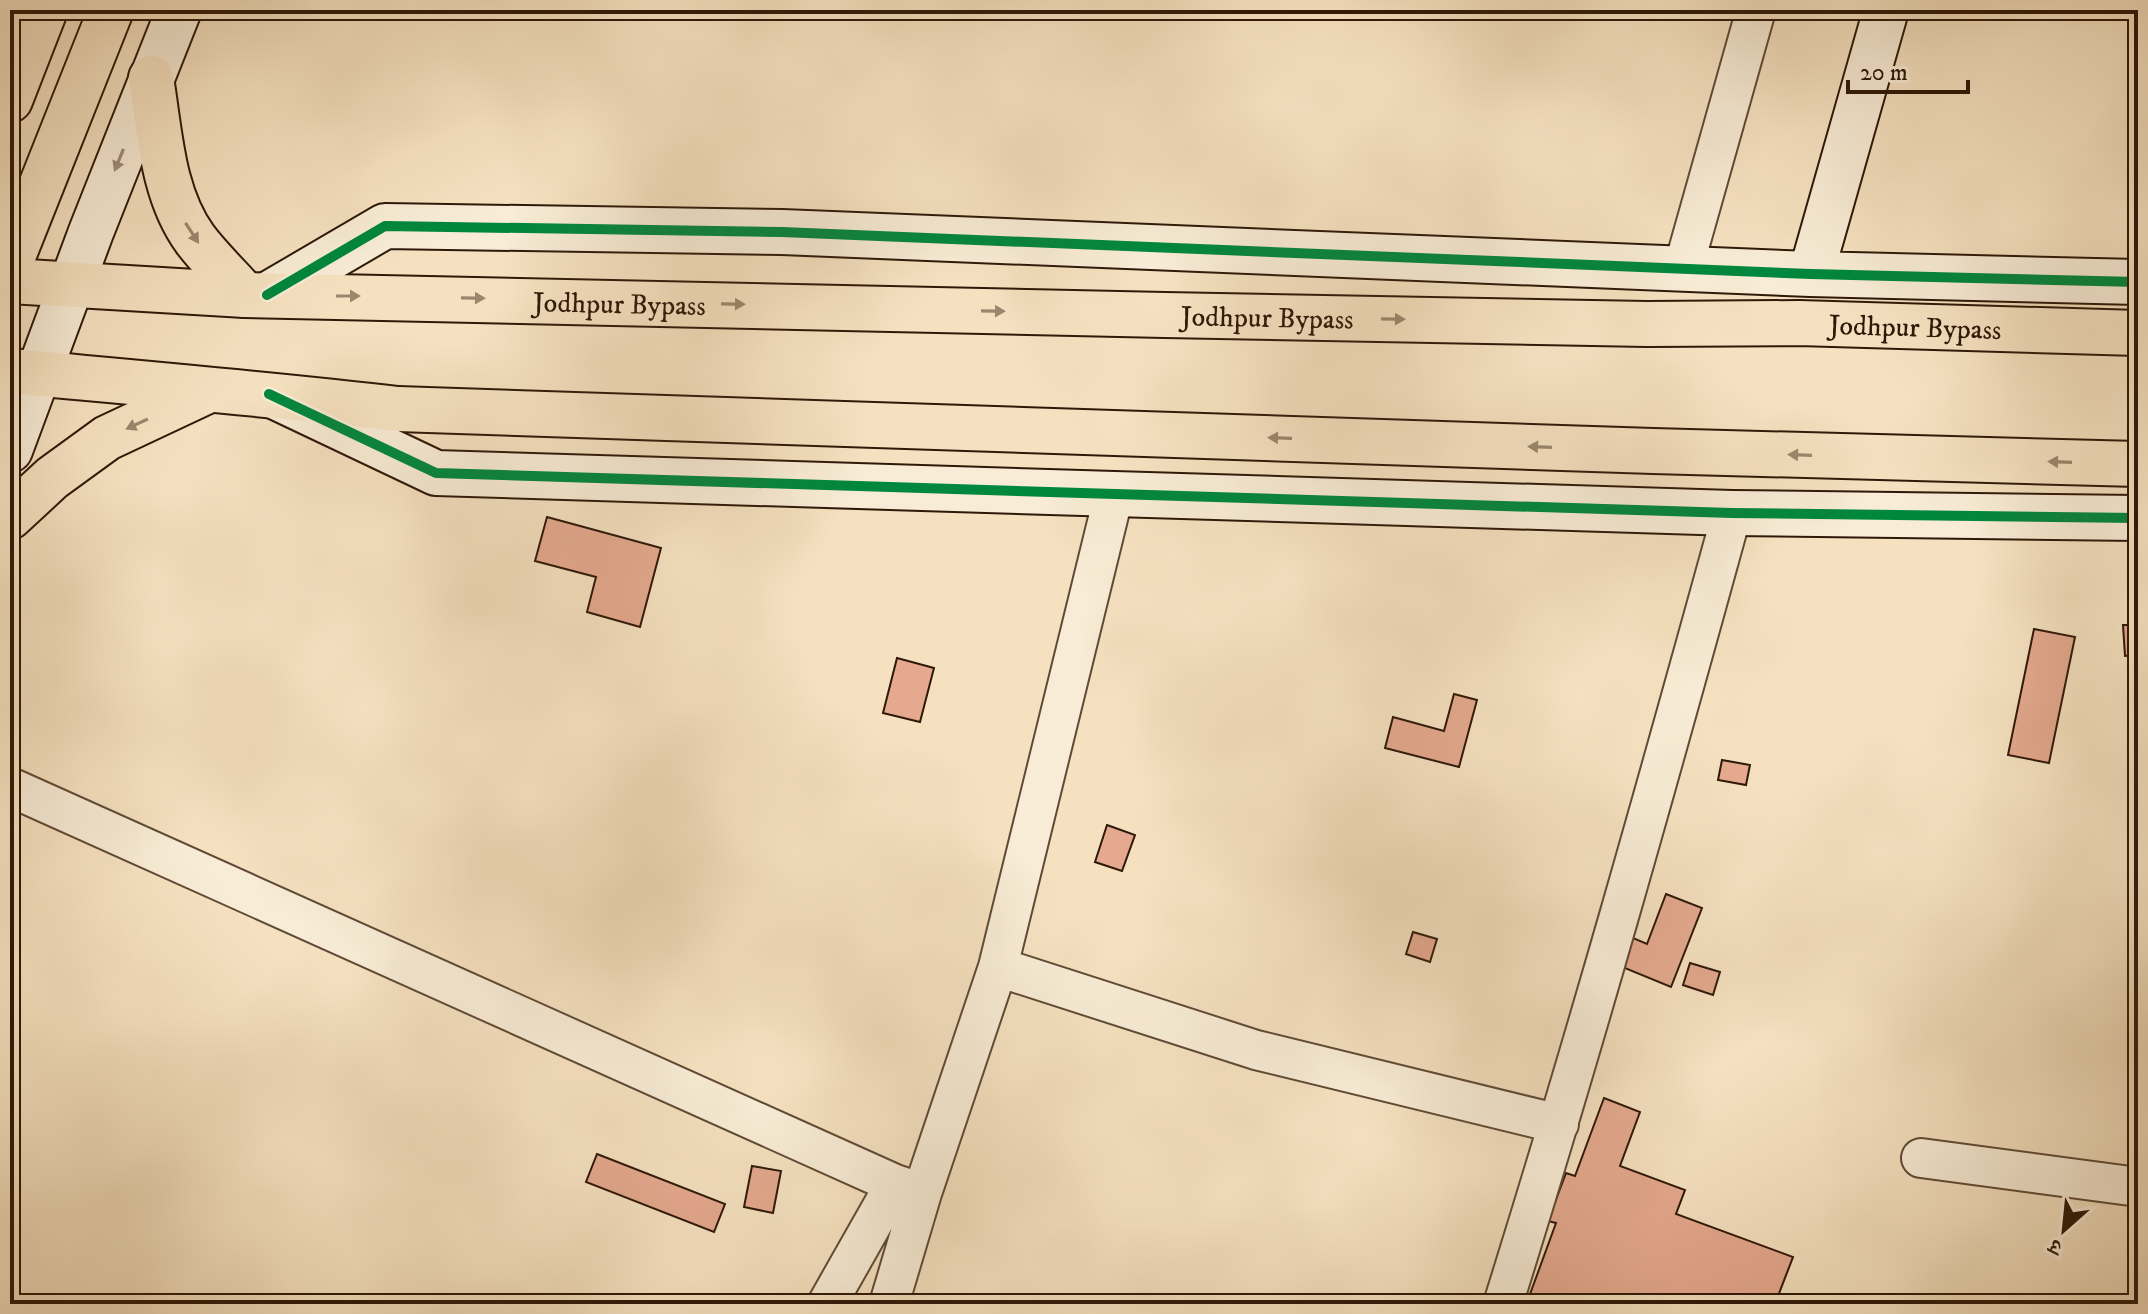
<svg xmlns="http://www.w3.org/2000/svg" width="2148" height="1314" viewBox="0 0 2148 1314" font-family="'IM FELL DW Pica','Noto Serif Devanagari',serif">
  <rect width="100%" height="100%" fill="#f5e1c0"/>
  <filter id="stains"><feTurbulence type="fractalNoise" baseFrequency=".0025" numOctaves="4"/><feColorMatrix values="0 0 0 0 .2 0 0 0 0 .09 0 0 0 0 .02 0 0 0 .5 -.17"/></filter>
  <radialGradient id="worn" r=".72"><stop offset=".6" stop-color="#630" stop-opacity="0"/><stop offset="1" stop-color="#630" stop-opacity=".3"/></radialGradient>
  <path fill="#e5a98f" stroke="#2e1808" stroke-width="2" d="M547 517 661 548 640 627 587 612 596 577 535 561Z
    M2123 625H2138V655L2125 656Z
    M2034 629 2075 637 2049 763 2008 755Z
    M897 658 934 668 920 722 883 713Z
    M1454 694 1477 700 1459 767 1385 748 1393 717 1444 731Z
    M1722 760 1750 765 1746 785 1718 780Z
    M1107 825 1135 835 1122 871 1095 862Z
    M1666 894 1702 908 1671 987 1615 964 1626 935 1647 944Z
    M1413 932 1437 939 1430 962 1406 954Z
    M1690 963 1720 972 1713 995 1683 985Z
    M1604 1098 1640 1112 1620 1166 1685 1190 1676 1214 1793 1257 1775 1304H1548L1529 1297 1556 1223 1548 1221 1566 1173 1575 1176Z
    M597 1154 725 1204 714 1232 586 1182Z
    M752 1166 781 1171 773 1213 744 1207Z"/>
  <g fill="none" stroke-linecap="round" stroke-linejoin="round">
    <g stroke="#604a36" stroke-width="42">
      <path id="street" d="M1683 269 1756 10
        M10 787 895 1184 922 1193
        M998 967 1256 1050 1559 1124
        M1921 1158 2138 1187
        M827 1304 895 1184
        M889 1304 922 1193 998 967 1114 494
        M1503 1304C1585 1042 1659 778 1732 513"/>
    </g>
    <g stroke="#2e1808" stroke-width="48">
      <path id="secondary" d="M1811 274 1886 10
        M267 295 385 226 782 232 1811 274 2138 282
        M278 398 436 473 1732 513 2138 518
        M10 450 91 232 179 10"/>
    </g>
    <g stroke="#2e1808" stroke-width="48">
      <g id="highway">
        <path d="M151 78C160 132 162 194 195 239 210 259 229 277 245 295"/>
        <path d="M10 100 45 10"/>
        <path d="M10 264 111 10"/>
        <path id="s1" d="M10 281 245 295 1165 315 1647 324 1799 323 2138 333"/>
        <path d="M10 371C140 383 269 394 398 409L1653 451 2138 464"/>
        <path d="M10 517 52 478 107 438 207 391"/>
      </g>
    </g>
    <use href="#street" stroke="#f8ecd6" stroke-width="38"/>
    <use href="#secondary" stroke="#f8ecd6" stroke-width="44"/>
    <use href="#highway" stroke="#f5e1c0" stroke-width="44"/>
    <g stroke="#f8ecd6" stroke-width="15">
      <path id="cycleway" d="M267 295 385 226 782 232 1811 274 2138 282
        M269 394 436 473 1732 513 2138 518"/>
    </g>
    <use href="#cycleway" stroke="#00873e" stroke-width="10"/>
  </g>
  <defs><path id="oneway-solid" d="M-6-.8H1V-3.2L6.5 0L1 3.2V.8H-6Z" transform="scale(2)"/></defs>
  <use fill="#9d8d79" href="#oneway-solid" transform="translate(119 160) rotate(112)"/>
  <g fill="#9b876d">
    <use href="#oneway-solid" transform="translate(192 233) rotate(57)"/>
    <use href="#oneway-solid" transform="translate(348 296)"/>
    <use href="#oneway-solid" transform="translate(473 298) rotate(1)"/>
    <use href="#oneway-solid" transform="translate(733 304) rotate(1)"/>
    <use href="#oneway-solid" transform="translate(993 311) rotate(1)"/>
    <use href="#oneway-solid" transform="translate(1393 319) rotate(1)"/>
    <use href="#oneway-solid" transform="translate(137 424) rotate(155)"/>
    <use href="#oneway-solid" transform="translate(1280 438) rotate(-178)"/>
    <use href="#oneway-solid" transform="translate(1540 447) rotate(-178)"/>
    <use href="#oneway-solid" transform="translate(1800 455) rotate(-178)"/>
    <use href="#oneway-solid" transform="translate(2060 462) rotate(-178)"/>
  </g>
  <g text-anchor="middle" stroke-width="7" stroke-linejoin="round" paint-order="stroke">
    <g font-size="28" fill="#2e1808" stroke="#f8ecd6">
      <text dy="10" stroke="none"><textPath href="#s1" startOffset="610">Jodhpur Bypass</textPath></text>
      <text dy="10" stroke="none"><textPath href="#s1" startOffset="1258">Jodhpur Bypass</textPath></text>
      <text dy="10" stroke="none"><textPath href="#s1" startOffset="1906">Jodhpur Bypass</textPath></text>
    </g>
  </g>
  <rect width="2148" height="1314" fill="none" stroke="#f5e1c0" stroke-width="40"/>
  <rect x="12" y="12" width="2124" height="1290" fill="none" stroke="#2e1808" stroke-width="4"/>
  <rect x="20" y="20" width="2108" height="1274" fill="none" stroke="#2e1808" stroke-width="2"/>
  <g transform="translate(2064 1230) rotate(207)" stroke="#f8ecd6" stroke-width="6" paint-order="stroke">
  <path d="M0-6L14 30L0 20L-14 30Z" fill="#2e1808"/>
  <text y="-12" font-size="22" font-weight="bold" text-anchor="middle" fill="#2e1808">उ</text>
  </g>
  <path d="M1848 80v12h120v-12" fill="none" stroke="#2e1808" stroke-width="4"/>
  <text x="1860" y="80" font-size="24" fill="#2e1808" stroke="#f8ecd6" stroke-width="6" paint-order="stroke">20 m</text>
  <rect width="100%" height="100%" filter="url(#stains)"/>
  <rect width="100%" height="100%" fill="url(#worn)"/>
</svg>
